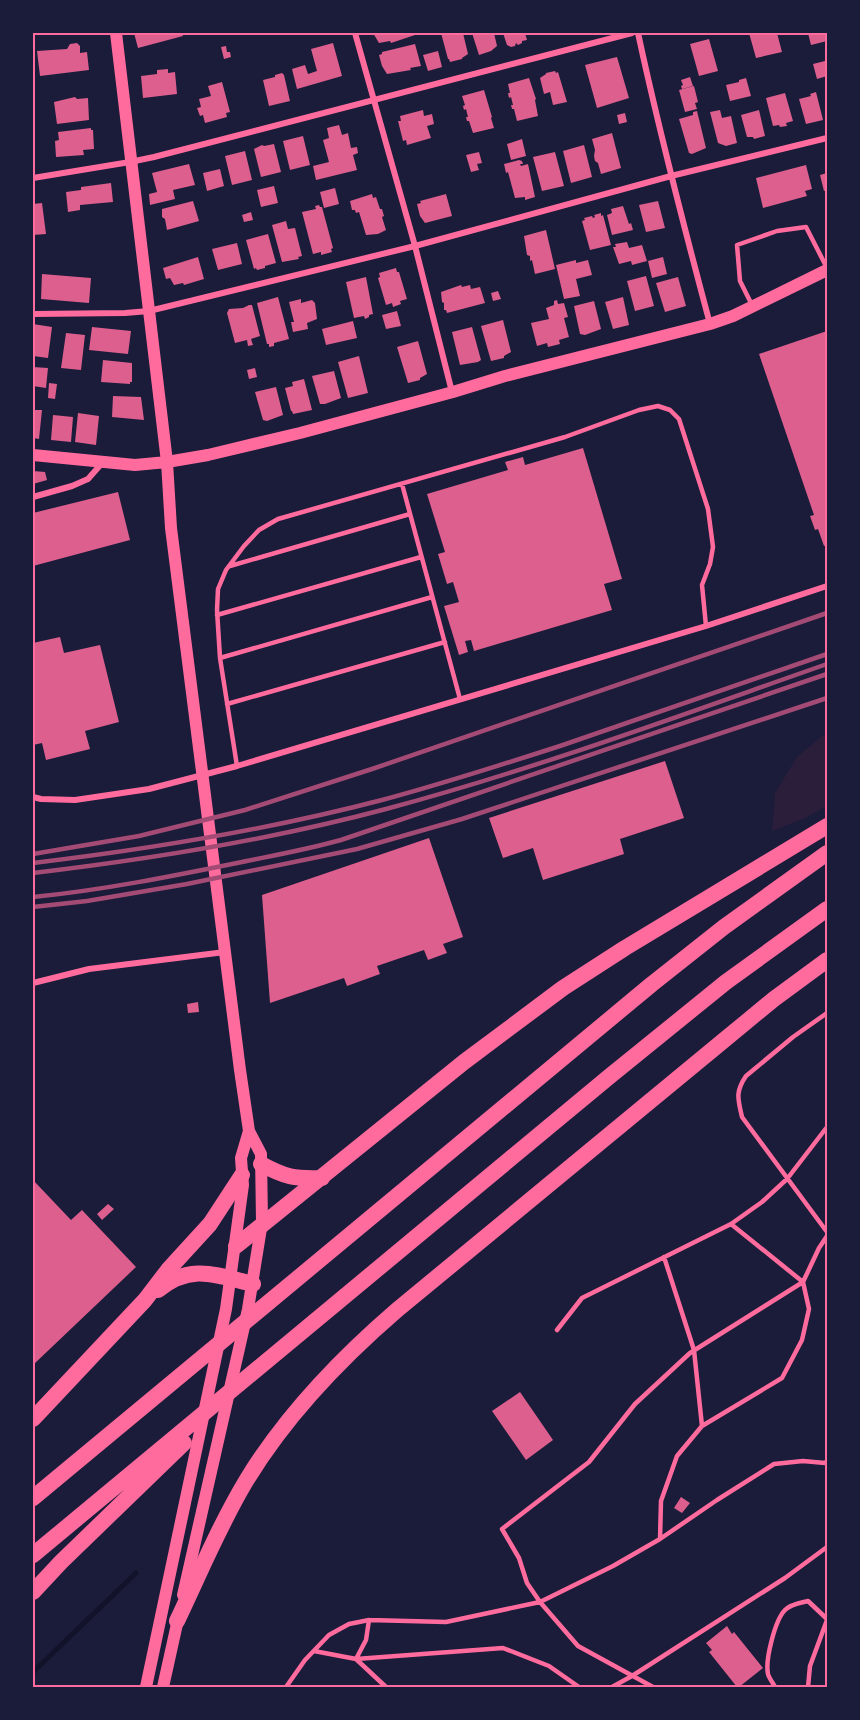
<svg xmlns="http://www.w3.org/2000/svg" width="860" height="1720" viewBox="0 0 860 1720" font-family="Commissioner,sans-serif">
  <rect width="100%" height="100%" fill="#1b1b3a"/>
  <path fill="#2a1e3b" d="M827 732V806L805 818 772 831 775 793 797 757Z"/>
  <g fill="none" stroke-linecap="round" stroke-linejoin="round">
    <path stroke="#12122b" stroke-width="5" d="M33 1672 136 1573"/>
  </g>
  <path fill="#dd5f8e" d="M134 33H182L183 36 138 48Z
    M373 33H418V34L391 43 390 41 379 43Z
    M441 33H463L468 54 462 58V59L450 62 449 59H448Z
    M472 33H494L497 46 491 51 479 55Z
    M503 33H525L527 40 522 41V43L518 45 516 43 515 46 511 47 507 45Z
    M749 33H777L782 52 756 58Z
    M808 33H827V41L811 45Z
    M709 39 718 71 699 76 690 44Z
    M77 43 80 46V53L87 52 89 70 40 76 37 51 67 49 70 44Z
    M333 43 342 76 297 89 292 69 305 65 308 74 317 71 311 49Z
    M415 44 421 66 410 68 411 70 387 74 382 66 379 55 382 54V52Z
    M226 46 227 52H230L231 57 224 59 221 47Z
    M438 51 442 67 428 71 423 55Z
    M617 57 629 98 597 108 585 65Z
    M825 61 827 76 817 79 813 64Z
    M168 69V73L175 72 177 94 143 98 141 76 157 74V70Z
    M555 71 556 73 558 72 567 102 553 105 550 92 544 94 540 78 546 74V73Z
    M282 73 284 75 290 101 269 106 263 80 275 77V75Z
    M690 77 693 86 682 89 681 86 683 85 681 80Z
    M529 78 536 99 535 100 538 116 517 121 514 109H512L511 105H513L511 97 509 98 508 93H510L508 84Z
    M746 78 751 96 730 101 726 85 739 82V80Z
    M222 82 230 112 226 113 227 117 205 123 203 115 200 116 197 108 201 107 199 99 211 96 208 86Z
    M694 86 698 102 695 103 697 109 685 112 679 90Z
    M484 90 492 117 491 118 494 128 473 133 469 121H467L466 117H468L466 109 464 110 463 106 465 105 462 96Z
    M816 92 823 120 806 124 799 99 811 96 810 94Z
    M785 93 793 121 786 123 787 126 780 127 779 125 773 126 766 98Z
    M75 97 77 99 88 98 89 120 57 124 54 102Z
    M423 110 424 116 432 114 434 124 427 126 431 138 407 145 406 140 403 141 398 121H401L400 116Z
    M720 110 722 118 731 116 737 143 726 146 718 143 710 112Z
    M759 110 765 136 754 139 753 137H747L741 115Z
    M697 111 706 148 692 154 689 153 679 119 693 115V112Z
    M625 113 627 122 619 124 617 115Z
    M339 125 342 135 348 133 351 148 357 147 358 153 353 155 357 170 316 180 313 166 329 162 323 140 329 138 327 128Z
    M91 128V130H93L94 149 83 150 84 155 56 157 55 141 59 140 58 132Z
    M612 133 621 168 601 174 598 163 595 161 594 156 595 150 592 139Z
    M303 136 310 165 290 170 283 141Z
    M522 139 526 156 511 160 507 144Z
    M274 144 281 172 261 177 254 149 262 145 264 146Z
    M584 145 592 177 571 183 563 151Z
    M245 151 252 180 232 185 225 156Z
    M479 152 482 163 477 164 479 170 471 172 466 155Z
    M555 152 564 186 542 191 533 157Z
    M519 160 522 161 523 164H520L521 166 528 164 535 197 525 200V197L515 198 508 172 506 173 504 164Z
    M189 164 195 185 173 190 175 199 150 205 149 194 157 192 152 173Z
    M806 165 812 189 805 191 807 196 763 208 756 178Z
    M220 169 224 186 207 191 203 173Z
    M827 173V190L824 191 820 175Z
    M111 183 113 202 80 205V210L68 212 66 192 81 190V187Z
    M274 186 278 203 261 207 257 190Z
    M335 188 339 204 324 208 320 192Z
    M372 194 373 198 376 197 380 209H382L384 216 382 217 386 230 378 234 366 235 359 212 356 213 355 210H352L350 201Z
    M446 194 452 216 425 223 420 216 417 204 421 203 420 201Z
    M193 201 199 221 167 230 165 219 162 217V209Z
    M658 201 665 228 646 232 639 205Z
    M42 203 46 234 33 235V204Z
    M319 205 320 207H322L333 248 331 249 332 252 321 255V252L313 254 302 212 316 209 315 206Z
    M623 206 629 224 631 223 633 230 612 235 607 215 612 213 611 209Z
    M251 212 253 220 244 222 242 215Z
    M601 213V216L603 215 611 245 590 250 582 221 585 220 584 218 592 216 593 218 595 217 594 215Z
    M286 221 288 229 295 228 302 256 298 257 299 259 282 262 272 225Z
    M546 230 555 269 535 274 532 260 530 261V256L527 255 524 236Z
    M268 234 276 263 265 266V268L257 270 256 268 254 269 246 240Z
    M627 242 629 248 642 245 647 261 632 265 631 261 619 264 613 247H616L615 244Z
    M237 243 242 264 218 270 212 249Z
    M198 257 204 279 184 285 183 283 174 285 170 278 166 279 163 268Z
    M663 257 667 274 652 278 648 261Z
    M576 260V263L588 260 592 275 576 279 580 296 564 299 556 265Z
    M396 268 397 272H399L407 299 400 301 401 304 393 307 392 303 386 305 378 278 380 277 379 273Z
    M42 274 91 278 89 303 41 299Z
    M646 276 654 306 635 311 627 281Z
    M366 277 373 314 369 315V317L365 319 364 316 354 318 346 282Z
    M678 277 686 306 665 312 656 283Z
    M461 285 462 287 470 285 471 289 480 287 485 303 447 313 446 310H444V303L442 302 441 292Z
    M498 291 501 299 493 301 491 293Z
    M278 297 289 339 274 343V346L269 347V344H267L257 303Z
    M623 297 629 325 613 329 605 302Z
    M301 299V303L312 300 315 303 317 319 307 323 308 329 293 332 291 322H294L289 302Z
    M557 300 558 304 564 303 568 317 564 318 569 337 559 340 560 344 548 347 547 343 537 346 531 323 549 319 546 308 554 305V301Z
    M594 301 601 329 585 335 580 334 574 306Z
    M249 305H252L260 336 251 339 253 345 248 346 247 340 235 343 227 313 229 309 243 308Z
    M397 311 401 326 386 329 382 315Z
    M503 320 511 352 504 356V358L491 361 481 326Z
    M353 321 357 338 326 345 322 329Z
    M33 324 52 327 48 358 33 356Z
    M92 327 131 331 128 354 89 350Z
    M472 327 481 360 478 362 460 365 452 332Z
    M827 331V545L824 546 818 529 815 530 810 516 814 515 759 354Z
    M66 333 85 335 81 370 61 368Z
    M418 341 427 374 420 378V380L408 383 397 347Z
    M359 356 368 393 348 398 338 362Z
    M103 360 132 363V382H130V384L101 382Z
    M33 367 48 368 46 388 33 386Z
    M255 368 257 377 249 379 247 370Z
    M334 371 341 398 325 404H320L312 376Z
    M304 379 312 410 293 414 292 411H291L285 388 293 386 292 382Z
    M49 383 57 384 55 399 48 398Z
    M276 387 283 415 267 421 263 420 255 392Z
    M113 396 141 397 144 420 112 417Z
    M33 410H42L39 439 33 438Z
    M78 413 99 416 96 445 75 442Z
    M53 415 73 417 71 442 51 440Z
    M583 448 622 579 604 584 612 610 474 651 471 640 465 641 468 652 459 655 444 606 459 602 453 582 447 584 438 554 445 552 427 494 508 470 505 462 523 457 525 465Z
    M33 471 45 472 47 480 33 484Z
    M118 492 130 540 33 566V513Z
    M60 637 64 653 100 645 119 722 85 731 90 749 46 760 42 743 33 745V643Z
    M665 761 684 818 620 839 624 854 543 880 533 848 503 858 489 818Z
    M429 838 463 937 443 944 447 953 428 960 424 950 377 966 380 974 347 986 344 978 270 1003 262 895Z
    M198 1002 199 1012 188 1013 187 1004Z
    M33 1180 71 1220 82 1210 136 1267 33 1365Z
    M108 1204 114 1209 102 1220 97 1214Z
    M520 1392 553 1440 526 1460 492 1411Z
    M681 1497 690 1503 682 1513 674 1508Z
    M727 1626 732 1634 734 1632 763 1668 739 1687H737L709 1652 712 1650 706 1643Z"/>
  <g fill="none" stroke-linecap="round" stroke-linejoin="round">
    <path stroke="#ff6b9d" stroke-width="4.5" d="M752 305 740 281 737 245 777 231 806 227 827 268
      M402 484 460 699
      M230 566 410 514
      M217 615 421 557
      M220 658 432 597
      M227 704 445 642
      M237 766 220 658 217 610 218 589 226 570 244 546 259 530 278 519 565 437 639 410 658 406 670 410 679 419 708 509 713 547 710 564 702 585 706 626
      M827 1013 793 1037 746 1076C735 1092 738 1099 742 1117L827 1232
      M664 1257 694 1350 702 1426
      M557 1330 582 1298 731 1224 762 1202 787 1179 827 1127
      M660 1539 717 1500 774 1464 803 1461 825 1463 827 1461
      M369 1620 366 1640 356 1659 386 1687
      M314 1651 356 1659 503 1648 549 1666 579 1687
      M286 1687 305 1660 329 1635 349 1624 369 1620 446 1622 540 1602 613 1566 660 1539 661 1501 677 1456 702 1426 782 1378 802 1340 809 1309 803 1282 819 1248 827 1236
      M612 1687 632 1676 785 1578 827 1547
      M653 1687 578 1646 540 1602 527 1583 519 1558 502 1529 589 1462 635 1404 690 1353 803 1282 731 1224
      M775 1687C773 1683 769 1678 768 1674 765 1660 775 1620 785 1610 791 1604 800 1603 808 1601L827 1619
      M808 1687 810 1666 827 1620"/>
    <path stroke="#ff6b9d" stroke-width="6" d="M355 33 415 246 452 392
      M638 33C659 131 684 227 710 324
      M33 178 130 162 154 157 632 33
      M33 314 125 313 149 311 415 246 671 176 827 138
      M33 497 72 486 88 479 103 462
      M33 797 41 799 75 800 149 789 237 766 706 626 827 586
      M33 983 89 969 225 952"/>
    <path stroke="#ff6b9d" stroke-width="12" d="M116 33 167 462 171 528 240 1070 249 1131 261 1154 262 1222 248 1309 183 1595
      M33 455 135 465 167 462 208 455 300 433 453 392 505 376 710 324 733 316 827 270
      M146 1687 226 1309 243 1185 241 1158 249 1131
      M163 1687 179 1615"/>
    <path stroke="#ff6b9d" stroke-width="16" d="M261 1164C285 1177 294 1179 322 1178
      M236 1246 464 1062 563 988 625 948 827 826
      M158 1290C191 1263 216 1275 253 1284
      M33 1419 145 1300 168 1270 210 1224 242 1175
      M33 1498 652 984 724 927 827 853
      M33 1555 610 1076 726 982 827 909
      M33 1592 61 1562 184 1443
      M177 1621C199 1575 219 1526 246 1481 286 1415 339 1360 397 1310L723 1041 774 999 827 960"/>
    <path stroke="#a44b75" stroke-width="4.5" d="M33 854 139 836 245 810 372 769 827 613
      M33 863C151 849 267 830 382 800 442 784 501 765 560 746 649 716 738 685 827 654
      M33 873C152 859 270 840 386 809 536 769 681 715 827 664
      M33 897C104 890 173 876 242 862 276 855 309 849 341 840L827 674
      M33 907 87 901 187 884 357 849 462 819 827 698"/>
  </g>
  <rect width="860" height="1720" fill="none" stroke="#1b1b3a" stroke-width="69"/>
  <rect x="34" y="34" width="792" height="1652" fill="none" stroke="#ff6b9d" stroke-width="2"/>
</svg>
